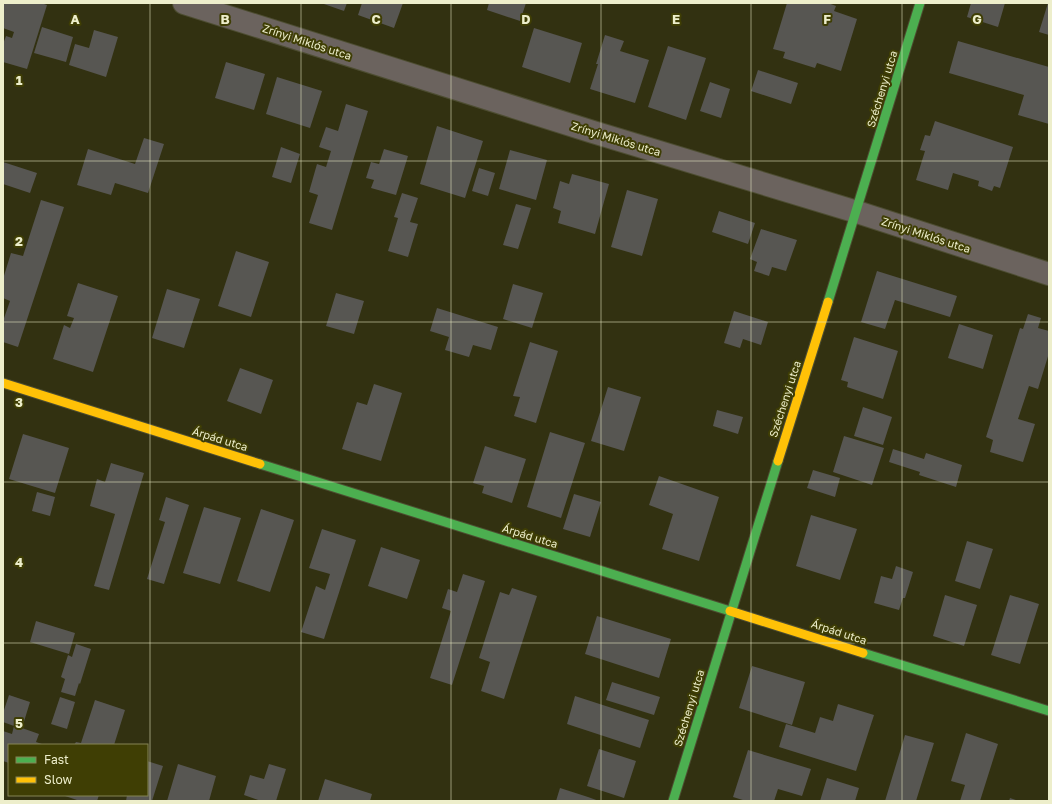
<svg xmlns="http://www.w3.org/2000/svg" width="1052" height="804" viewBox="0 0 1052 804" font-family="'Golos Text',sans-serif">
  <rect width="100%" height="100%" fill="#323111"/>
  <path fill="#575652" d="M3 3H41L47 5 27 69 3 62V44L6 36 12 38 14 32 3 28Z
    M321 3H347L344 11Z
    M362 3H403L394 28 358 15Z
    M489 3H526L520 21 487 10Z
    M787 3H828L836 6 834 11 857 19 841 71 817 63 815 68 783 58 785 52 773 49Z
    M971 3H1005L998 27 967 17Z
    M1048 3H1049V35L1039 32Z
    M42 27 73 37 66 62 34 53Z
    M534 28 582 43 570 83 522 67Z
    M94 30 118 37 106 77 69 65 75 44 89 48Z
    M605 35 624 41 620 51 649 60 635 103 590 89 598 64H596Z
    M958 41 1049 67V124L1018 115 1024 95 949 73Z
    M668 46 706 58 686 120 648 107Z
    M226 62 265 74 254 110 215 98Z
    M758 70 798 83 791 104 751 91Z
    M277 77 322 91 310 128 266 114Z
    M710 82 730 89 721 118 700 111Z
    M346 104 368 111 332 230 309 223 318 195 309 192 317 164 326 167 331 151 319 147 326 127 338 131Z
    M935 121 1013 147 1000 188 994 186 992 191 978 186 979 181 953 173 948 190 916 180 925 151 920 150 925 135 930 136Z
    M437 126 483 141 465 198 420 184Z
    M144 138 164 144 148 193 115 183 111 195 77 185 88 149 135 164Z
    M281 147 300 154 291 183 272 177Z
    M384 149 408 156 396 195 371 188 374 180 366 178 371 162 379 164Z
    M510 150 547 160 536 200 499 189Z
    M3 162 37 173 30 193 3 184Z
    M479 168 495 173 488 196 472 191Z
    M572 174 609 184 595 234 558 223 561 211 553 208 560 181 569 184Z
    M627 190 658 199 642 256 611 247Z
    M402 193 418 198 410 222 418 224 408 257 388 251 398 218 394 217Z
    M41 200 64 207 18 347 3 342V321L10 301 3 298V279L11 253 23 256Z
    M516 204 531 208 518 249 503 245Z
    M719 211 755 223 748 244 712 232Z
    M761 229 797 240 786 271 772 267 769 276 754 271 757 262 750 259Z
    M236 251 269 262 251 317 218 306Z
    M877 271 957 296 950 317 895 300 885 329 861 322Z
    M78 283 118 296 93 372 53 359 64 325 70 328 74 318 67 316Z
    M513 284 543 293 532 328 503 319Z
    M167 289 200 299 184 348 152 338Z
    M336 293 364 301 354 334 326 326Z
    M437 308 498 327 491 350 473 345 469 357 445 350 449 337 430 331Z
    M734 311 768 322 761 345 743 339 740 348 724 343Z
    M1028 314 1041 318 1038 328 1049 331V353L1038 389 1029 386 1018 419 1035 424 1023 462 990 452 993 440 986 437 1020 328 1023 329Z
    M959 324 993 335 983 369 948 358Z
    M854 337 898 351 883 399 847 387 848 382 841 380Z
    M530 342 558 351 536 423 514 416 520 397 513 396Z
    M240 368 273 380 261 414 227 401Z
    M374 384 402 393 381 461 342 449 357 402 367 405Z
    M608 387 641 397 624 451 591 441Z
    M863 407 892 417 883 445 854 436Z
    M717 410 743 417 738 434 713 426Z
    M550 432 585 443 561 518 527 507Z
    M23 434 69 448 55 493 9 479Z
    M844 436 884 448 872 485 833 472Z
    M485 446 526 459 512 503 482 493 484 486 473 483Z
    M893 449 924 459 926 453 962 465 956 487 919 475 920 472 889 462Z
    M111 463 144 473 109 590 94 586 115 514 90 506 97 479 105 482Z
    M813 470 840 478 835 497 807 488Z
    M659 476 719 497 699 561 662 549 673 514 649 505Z
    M37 492 55 497 50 516 32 511Z
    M574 494 601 502 590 537 563 529Z
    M166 497 189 505 164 584 147 579 165 522 159 520Z
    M204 507 241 518 220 584 183 573Z
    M261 509 294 520 270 592 237 581Z
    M811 515 857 529 840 580 796 566Z
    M322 529 356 540 324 639 301 632 316 586 325 590 330 574 309 568Z
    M967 541 993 549 980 589 955 581Z
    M381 547 420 560 407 599 368 586Z
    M896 566 913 572 905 598H903L899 610 874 603 881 576 892 579Z
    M463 574 485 581 452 685 430 678 451 611 442 608 448 589 457 592Z
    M512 588 537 596 504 699 481 691 490 662 479 658 500 592 509 595Z
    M945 595 977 605 964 646 933 636Z
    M1010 595 1039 604 1020 664 991 655Z
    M597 616 671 639 659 678 585 654Z
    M36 621 75 633 69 654 30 642Z
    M76 644 91 649 80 684 79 683 75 696 61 692 65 679 61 677 68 655 72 657Z
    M752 666 805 682 792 725 739 708Z
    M612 682 660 697 654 715 606 700Z
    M9 695 30 702 22 728 39 734 36 742 45 745H9V763L3 761V731L12 734 14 726 3 722V713Z
    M575 696 649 720 640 748 567 724Z
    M60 697 75 702 67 729 51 724Z
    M95 700 125 710 114 745H74L76 742 81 743Z
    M838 704 874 715 856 771 779 747 786 724 815 733 820 717 833 721Z
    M966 733 998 744 980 801H960L965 785 951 781Z
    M905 735 934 743 916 801H885Z
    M599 749 636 761 624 798 587 786Z
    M748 750 811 769 802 796 778 789 774 801H746L733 797Z
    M147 761 163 766 152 801H126L127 795H147Z
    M178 764 216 776 209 801H167Z
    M269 764 286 769 276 801H261L244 795 250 775 264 779Z
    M827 778 859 788 855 801H820Z
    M325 779 372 794 370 801H318Z
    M560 788 588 797 599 801H556Z
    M62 795H99L97 801H80Z
    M1010 798 1019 801H1009Z"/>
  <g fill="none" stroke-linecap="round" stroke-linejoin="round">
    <g stroke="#4d4d31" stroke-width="24">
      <path id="street" d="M184 3 593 132 857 212 1049 274"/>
    </g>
    <g stroke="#4d4d31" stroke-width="11">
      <path id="fast" d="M828 302 920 3
        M260 464 730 611
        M863 653 1049 711
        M673 801 778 461"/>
    </g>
    <g stroke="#4d4d31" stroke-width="11">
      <path id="slow" d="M3 383 260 464
        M778 461 828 302
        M730 611 863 653"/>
    </g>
    <use href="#street" stroke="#6b635e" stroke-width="22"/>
    <use href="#fast" stroke="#4caf50" stroke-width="9"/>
    <use href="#slow" stroke="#ffc107" stroke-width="9"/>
  </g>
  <path fill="none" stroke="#edeecb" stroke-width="1" stroke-opacity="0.55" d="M150 3V801M301 3V801M451 3V801M601 3V801M751 3V801M902 3V801M3 161H1049M3 322H1049M3 482H1049M3 643H1049"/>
  <g text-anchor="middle" stroke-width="4" stroke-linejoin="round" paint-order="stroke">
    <g font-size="11" fill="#edeecb" stroke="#3f3e04">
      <text transform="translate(307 42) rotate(18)" y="4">Zrínyi Miklós utca</text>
      <text transform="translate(882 89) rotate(-73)" y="4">Széchenyi utca</text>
      <text transform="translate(616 139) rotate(17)" y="4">Zrínyi Miklós utca</text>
      <text transform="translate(926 235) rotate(18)" y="4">Zrínyi Miklós utca</text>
      <text transform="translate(785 399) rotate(-72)" y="4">Széchenyi utca</text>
      <text transform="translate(220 439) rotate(17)" y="4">Árpád utca</text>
      <text transform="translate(530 536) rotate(17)" y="4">Árpád utca</text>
      <text transform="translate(839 632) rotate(18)" y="4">Árpád utca</text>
      <text transform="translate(689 708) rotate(-73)" y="4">Széchenyi utca</text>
    </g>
  </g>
  <g font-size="13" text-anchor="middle" font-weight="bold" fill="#edeecb" stroke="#3f3e04" stroke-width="4" stroke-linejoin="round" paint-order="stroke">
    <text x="75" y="24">A</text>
    <text x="225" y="24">B</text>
    <text x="376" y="24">C</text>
    <text x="526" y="24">D</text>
    <text x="676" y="24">E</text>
    <text x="827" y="24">F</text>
    <text x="977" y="24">G</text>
    <text x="19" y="85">1</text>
    <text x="19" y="246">2</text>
    <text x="19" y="407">3</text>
    <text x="19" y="567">4</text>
    <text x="19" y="728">5</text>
  </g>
  <rect width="1052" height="804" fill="none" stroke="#edeecb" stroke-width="8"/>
  <rect x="8" y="744" width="140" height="52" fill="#3f3e04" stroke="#858454"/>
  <rect x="16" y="757" width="20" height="6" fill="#4caf50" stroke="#858454"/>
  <text x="44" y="764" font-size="12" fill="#edeecb">Fast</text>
  <rect x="16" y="777" width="20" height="6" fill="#ffc107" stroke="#858454"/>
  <text x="44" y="784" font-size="12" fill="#edeecb">Slow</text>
</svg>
